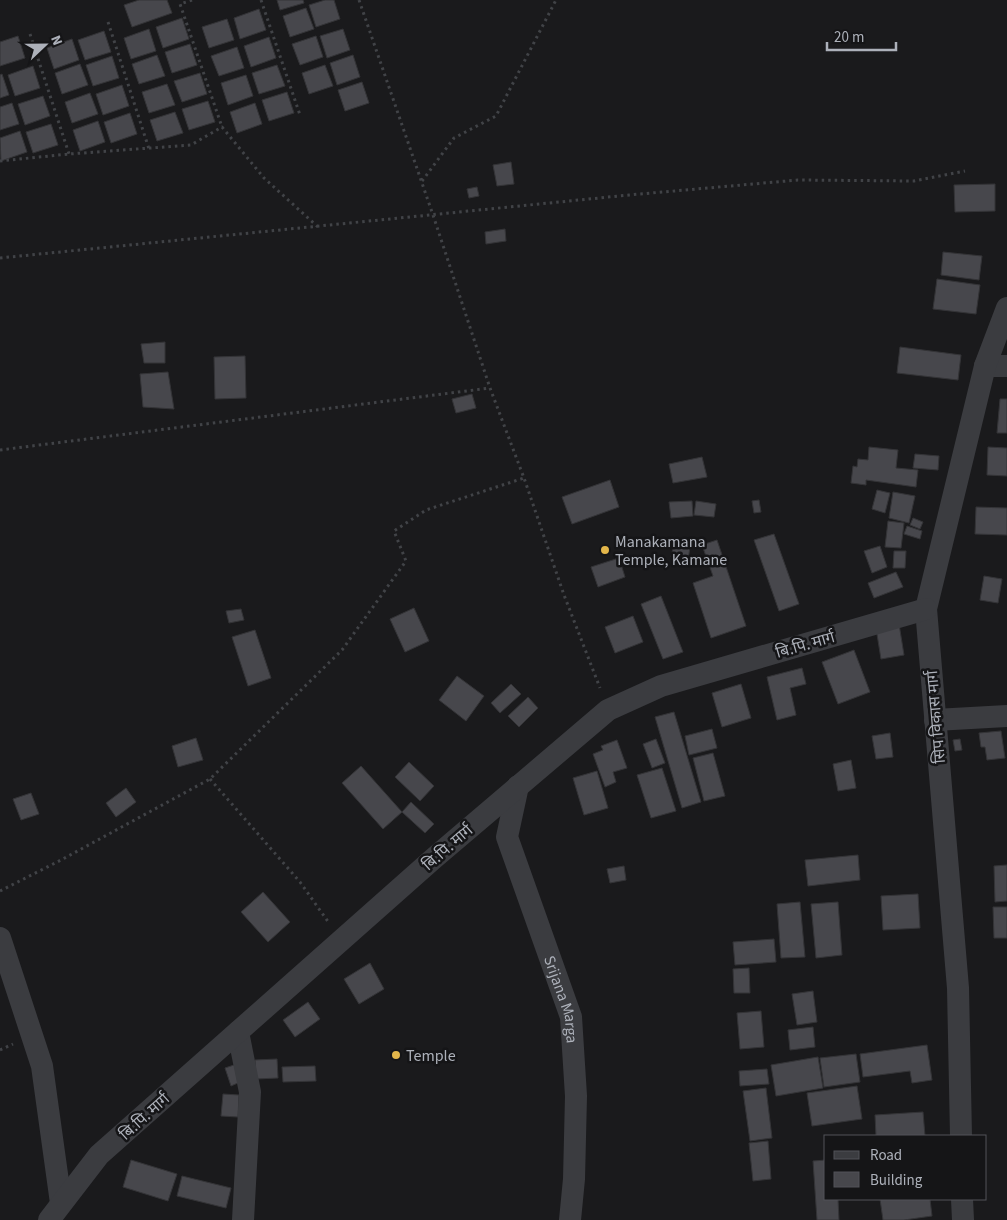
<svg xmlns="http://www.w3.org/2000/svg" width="1007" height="1220" viewBox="0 0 1007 1220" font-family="'Source Sans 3','Noto Sans Devanagari',sans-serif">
  <rect width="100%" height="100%" fill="#1a1a1c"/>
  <path fill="#47474c" stroke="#343437" d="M139 0H167L172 13 132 27 124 5Z
    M277 0H303L304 3 280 10Z
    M325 0H334L340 19 316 27 309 5Z
    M306 8 314 29 290 37 283 16Z
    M259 9 266 30 240 39 234 18Z
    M182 18 189 39 163 48 156 27Z
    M227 19 234 40 209 48 202 27Z
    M149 29 156 51 131 59 124 38Z
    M343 29 350 50 327 58 320 36Z
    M104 31 111 52 85 60 78 40Z
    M18 36 25 58 0 66V42Z
    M316 36 323 57 300 65 292 44Z
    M269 37 276 58 251 67 244 46Z
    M72 39 79 60 54 69 47 48Z
    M190 44 197 65 172 73 165 52Z
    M237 47 244 68 219 76 211 56Z
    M157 55 165 76 139 84 132 64Z
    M353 55 360 77 337 85 330 63Z
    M112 56 119 78 93 86 86 65Z
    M80 64 88 85 62 94 55 73Z
    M277 65 285 86 259 94 252 73Z
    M325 65 333 86 309 94 302 73Z
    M33 66 40 88 15 96 8 75Z
    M200 73 207 94 182 102 174 81Z
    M2 74 9 95 0 98V75Z
    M246 75 253 96 228 105 221 83Z
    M362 82 369 103 345 111 338 90Z
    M167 84 175 105 149 113 142 92Z
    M122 85 129 106 103 115 96 94Z
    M287 92 294 113 269 121 262 100Z
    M90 93 98 114 72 123 65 102Z
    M43 96 50 116 25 125 18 104Z
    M208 101 215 122 189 130 182 109Z
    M12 103 19 124 0 130V107Z
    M255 103 262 124 237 133 230 112Z
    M175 112 183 133 157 141 150 120Z
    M130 113 137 134 111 143 104 122Z
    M98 121 105 142 80 151 73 130Z
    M51 124 58 145 33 153 26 132Z
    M20 131 27 152 1 161 0 138Z
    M511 162 514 184 497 186 493 165Z
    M995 184V211L955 212 954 185Z
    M477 187 479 196 469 198 467 189Z
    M505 229 506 241 486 244 485 232Z
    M943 252 982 256 979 280 941 275Z
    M937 279 980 285 976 314 933 309Z
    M165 342V363H144L141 344Z
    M900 347 961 355 958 380 897 373Z
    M245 356 246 398 215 399 214 357Z
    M168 372 174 409 143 407 140 374Z
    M472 394 476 408 456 413 452 399Z
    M1000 399H1007V433H997Z
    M869 447 898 450 896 468 918 470 916 487 866 480V485L851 483 853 466 857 467 858 459 868 460Z
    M988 447 1007 448V476L987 475Z
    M915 454 939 456 938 470 913 468Z
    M702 457 707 477 673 483 669 464Z
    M610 480 619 507 572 524 562 497Z
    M877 490 890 493 885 513 872 509Z
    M893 492 915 496 909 523 889 518Z
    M759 500 761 512 754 513 752 501Z
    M692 501 693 516 671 518 669 502Z
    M696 501 716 504 714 517 694 515Z
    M976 507 1007 508V535L975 534Z
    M913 518 923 522 920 529 910 525Z
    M888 521 904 523 901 548 885 547Z
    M907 526 922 531 920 539 904 534Z
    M774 534 799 604 779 611 754 540Z
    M717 540 746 626 711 638 693 583 713 576 702 545Z
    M674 544 690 547 688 560 671 557Z
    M880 546 887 567 872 573 864 551Z
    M894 551H906L905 568H893Z
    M619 558 625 577 598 587 591 567Z
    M896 572 903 587 874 598 868 583Z
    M984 576 1002 579 998 603 980 600Z
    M661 596 683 652 663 659 641 604Z
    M414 608 429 641 405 652 390 619Z
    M241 609 244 620 229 623 226 611Z
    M633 616 643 642 615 653 605 627Z
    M899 624 904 655 881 659 876 628Z
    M255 630 271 678 248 686 232 637Z
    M854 650 870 692 838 704 822 662Z
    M802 668 806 684 790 688 796 715 777 720 767 677Z
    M457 676 484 696 466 721 439 700Z
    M511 684 521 694 500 713 491 703Z
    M741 684 751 718 722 727 712 693Z
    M528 697 538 708 519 727 508 716Z
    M674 712 701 802 682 808 655 717Z
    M712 729 717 748 689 755 685 736Z
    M1001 731 1005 758 987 760 985 747H981L979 733Z
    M890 733 893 757 876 759 872 736Z
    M196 738 203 760 178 767 172 746Z
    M656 739 665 763 652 768 643 744Z
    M960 739 962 750 955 751 953 740Z
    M617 740 627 768 613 772 616 782 605 787 593 754 603 750 601 746Z
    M713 753 725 796 704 801 693 758Z
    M851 760 856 788 838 791 833 764Z
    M409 762 434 786 420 801 395 777Z
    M361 766 402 812 383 829 342 783Z
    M662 768 676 811 651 818 637 775Z
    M597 771 608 808 584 815 573 778Z
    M126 788 136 802 116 817 106 803Z
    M31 793 39 814 21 820 13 799Z
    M411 802 434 824 425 833 402 812Z
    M858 855 860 880 808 886 805 860Z
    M1007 865V901L995 902 994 866Z
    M624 866 626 880 610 883 607 869Z
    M263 892 290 922 268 942 241 912Z
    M918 894 920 928 883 930 881 896Z
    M800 902 805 957 781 958 777 904Z
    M838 902 842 955 816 958 811 904Z
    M993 907H1007V938H994Z
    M774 939 776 962 735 965 733 942Z
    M370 963 384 989 359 1004 344 979Z
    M749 968 750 993H734L733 969Z
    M813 991 817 1022 797 1025 792 994Z
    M308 1002 320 1019 295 1037 283 1020Z
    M761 1011 764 1047 740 1049 737 1013Z
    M813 1027 815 1047 790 1050 788 1030Z
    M927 1045 932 1080 912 1083 910 1071 863 1077 860 1054Z
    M856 1054 860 1082 824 1087 820 1058Z
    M818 1057 823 1088 776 1096 771 1065Z
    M277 1059 278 1078 256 1079 255 1060Z
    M234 1065 240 1082 231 1086 225 1068Z
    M315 1066 316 1081 283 1082 282 1067Z
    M767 1069 769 1084 740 1086 739 1071Z
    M857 1086 862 1119 812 1126 807 1093Z
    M766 1088 772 1138 750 1141 743 1091Z
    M223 1094 239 1095 238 1117 221 1116Z
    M923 1112 925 1136H876L875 1115Z
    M768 1141 771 1179 753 1181 749 1143Z
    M131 1160 177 1174 168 1201 123 1187Z
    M826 1160V1199H838L839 1220H817L813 1161Z
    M182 1176 231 1188 226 1208 177 1196Z
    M880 1199H930L932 1216 904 1220H883Z"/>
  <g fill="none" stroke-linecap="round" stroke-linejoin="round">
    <path stroke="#414347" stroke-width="3" stroke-dasharray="2.5 4" stroke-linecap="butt" d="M192 0 180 4 222 127
      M261 0 300 115
      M359 0 433 215 490 388 524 478 564 595 600 688
      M108 22 149 149
      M30 34 69 154
      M0 161 69 154 191 145 222 127 264 178 318 227
      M422 181 454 138 496 116 556 0
      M0 258 629 195 798 180 914 181 965 171
      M0 450 490 388
      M210 779 300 882 329 923
      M0 891 61 860 210 779 342 650 406 561 394 531 426 510 524 478
      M0 1050 13 1044"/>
    <g stroke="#3b3c40" stroke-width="22">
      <path d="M985 366H1007"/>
      <path d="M935 720 1007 716"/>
      <path id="s1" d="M518 786 507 837 571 1017 576 1096 574 1179 570 1220"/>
      <path d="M0 938 42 1066 61 1203"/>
      <path d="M238 1032 250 1092 243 1220"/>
      <path d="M961 1136 958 988 926 609 985 366 1007 308"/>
      <path d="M962 1199 963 1220"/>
      <path d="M49 1220 99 1155 433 859 608 710 661 686 926 609"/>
    </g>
  </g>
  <g fill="#e3b64a" stroke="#151517" stroke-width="2">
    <circle cx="605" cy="550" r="5"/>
    <circle cx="396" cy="1055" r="5"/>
  </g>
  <g text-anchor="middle" stroke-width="5" stroke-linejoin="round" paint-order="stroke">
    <g font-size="16" fill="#adb1ba" stroke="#151517" text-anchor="start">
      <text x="615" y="547">Manakamana<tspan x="615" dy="18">Temple, Kamane</tspan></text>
      <text x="406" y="1061">Temple</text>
    </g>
    <g font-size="16" fill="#adb1ba" stroke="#151517">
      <text transform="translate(805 644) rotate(-16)" y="6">बि.पि. मार्ग</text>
      <text transform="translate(935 717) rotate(-95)" y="6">सिप विकास मार्ग</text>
      <text transform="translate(447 847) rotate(-41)" y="6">बि.पि. मार्ग</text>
      <text dy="6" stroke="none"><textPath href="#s1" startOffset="224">Srijana Marga</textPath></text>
      <text transform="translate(144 1116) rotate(-42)" y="6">बि.पि. मार्ग</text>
    </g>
  </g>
  <rect x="824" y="1135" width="162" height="65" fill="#151517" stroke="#525358"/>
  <rect x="834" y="1151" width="25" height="8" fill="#3b3c40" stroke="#525358"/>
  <text x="870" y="1160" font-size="15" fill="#adb1ba">Road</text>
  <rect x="834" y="1172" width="25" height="15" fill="#47474c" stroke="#525358"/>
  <text x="870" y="1185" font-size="15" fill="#adb1ba">Building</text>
  <g transform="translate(45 45) rotate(68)" stroke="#151517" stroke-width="4" paint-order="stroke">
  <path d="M0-4L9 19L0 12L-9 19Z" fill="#adb1ba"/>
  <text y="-8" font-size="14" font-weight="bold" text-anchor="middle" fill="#adb1ba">N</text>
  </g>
  <path d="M827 42v8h69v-8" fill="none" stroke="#adb1ba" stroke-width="2.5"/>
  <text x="834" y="42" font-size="15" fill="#adb1ba" stroke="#151517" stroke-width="4" paint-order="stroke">20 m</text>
</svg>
